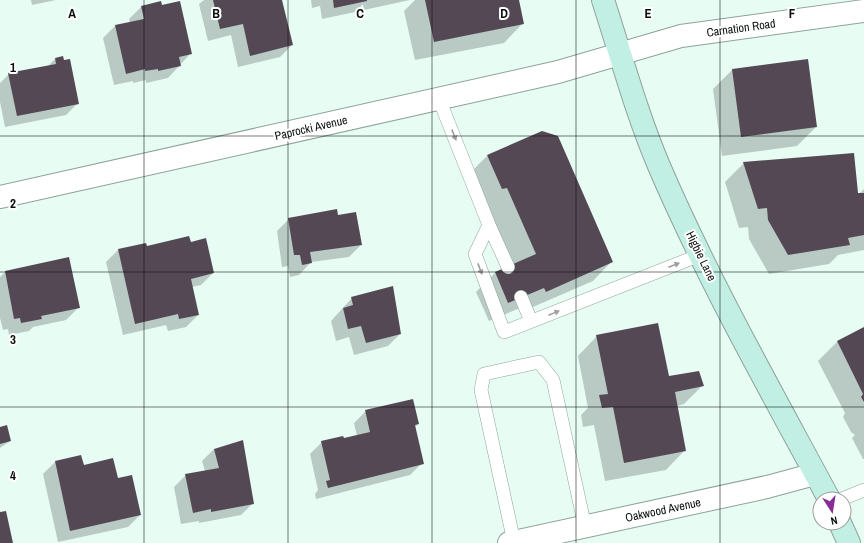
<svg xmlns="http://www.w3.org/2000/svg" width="864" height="543" viewBox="0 0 864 543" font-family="'Archivo Narrow',sans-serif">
  <rect width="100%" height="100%" fill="#e7fdf4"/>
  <path fill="#0003" d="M31 0H56L32 5Z
    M204 0H281L292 45 280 57 238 67 231 35 208 41 199 4Z
    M311 0H410L364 10 363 4 355 12 322 19 320 6 312 8Z
    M415 0H518L523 23 504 43 415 60 404 11Z
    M141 7 191 53 168 78 146 83V80L133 83V81L114 85 103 38 115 26 130 23 129 19Z
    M55 59 78 103 66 115 5 127 0 102V83L9 74 48 66Z
    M807 60 816 127 797 146 722 156 713 89 732 70Z
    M487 156 612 261 593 281 526 310 525 306 489 321 476 292 495 273 513 265 468 175Z
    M744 163 857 196 864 189V250L838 255 829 264 769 274 749 239 748 227 739 228 725 182Z
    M338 216 361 245 349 257 311 262 299 275 290 277 288 266 282 267 277 231 289 219Z
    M190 243 213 273 201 285 192 287 198 315 186 327 168 331 166 325 123 335 106 262 118 250 145 244 146 248Z
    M68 259 78 308 66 320 33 327 29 331 9 335 8 329 3 330 0 318V277L5 272Z
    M352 298 400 334 388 346 354 355 349 337 336 341 331 321Z
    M864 328V459H863L852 438 855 435 851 432 843 417 845 413 818 361 837 342Z
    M597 336 668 378 703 385 684 404 677 406 685 450 666 470 605 481 594 425 583 427 581 415 588 408 578 356Z
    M366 411 418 424 414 428 422 463 410 475 316 499 315 494 318 490 310 454 322 442 357 436 354 423Z
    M0 428 10 441 0 448Z
    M214 449 253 503 241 515 199 523V521L181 524 174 487 186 475 205 471 202 461Z
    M55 462 83 466 117 480 140 515 128 527 58 542 43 474Z"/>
  <path fill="#544855" d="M213 0H282L293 45 250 56 243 24 220 29Z
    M333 0H367V1L334 8Z
    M425 0H519L524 24 434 42Z
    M161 1 162 5 180 1 192 54 179 57 181 66 158 71V69L145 71V69L126 74 115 25 144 19 141 6Z
    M63 56 64 60 70 59 79 104 17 116 8 73 56 64 55 58Z
    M808 59 817 127 741 137 732 69Z
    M542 131 558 136 613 262 546 292 544 288 508 303 495 272 536 254 507 188 502 189 487 155Z
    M854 153 858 193H864V235L848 238 850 245 788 255 768 220 767 208 758 209 743 162Z
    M337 209 338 215 356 212 362 245 310 252 312 263 302 265 300 255H294L288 218Z
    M189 236 191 242 206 238 214 273 191 279 199 315 179 319 178 314 135 324 118 249 146 243 147 246Z
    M69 257 80 308 41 316 42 319 21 323 20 318 14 319 5 271Z
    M393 286 401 334 366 343 361 326 348 329 343 308 353 305 351 297Z
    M658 323 669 376 699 371 704 386 675 392 686 451 624 463 613 407 602 408 599 395 608 394 596 335Z
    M864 327V402L861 397 863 394 837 341Z
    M413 399 419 424 415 425 424 464 328 488 326 481 330 480 321 441 343 436 344 438 370 432 365 410Z
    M7 425 11 441 0 444V427Z
    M243 440 254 504 211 512V509L193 513 185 474 219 468 214 449Z
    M81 455 84 465 113 458 118 478 132 475 141 515 70 531 55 461Z
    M6 511 13 543H0V512Z"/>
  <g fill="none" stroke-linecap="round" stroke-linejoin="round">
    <g stroke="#8ea29a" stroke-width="14">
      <path id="lane" d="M439 99 489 225 475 254 504 332 700 255
        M489 225 508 267
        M521 297 531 321
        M842 499 864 490
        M514 542 481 390 484 374 539 362 553 380 585 527"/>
    </g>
    <g stroke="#8ea29a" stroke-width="24">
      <path id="street" d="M0 197 558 72 681 36 864 11
        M509 543 767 487 815 474"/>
    </g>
    <g stroke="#8ea29a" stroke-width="24">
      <path id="secondary" d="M603 0C621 55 636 112 659 166 708 280 770 389 829 499
        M840 523 849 543"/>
    </g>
    <use href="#lane" stroke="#fff" stroke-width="13"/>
    <use href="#street" stroke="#fff" stroke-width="22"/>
    <use href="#secondary" stroke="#c2efe3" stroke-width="22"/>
  </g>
  <defs><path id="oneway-solid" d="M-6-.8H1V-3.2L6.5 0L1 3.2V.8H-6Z"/></defs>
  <g fill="#9c9f9d">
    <use href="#oneway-solid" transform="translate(454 135) rotate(69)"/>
    <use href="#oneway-solid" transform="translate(674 265) rotate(-21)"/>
    <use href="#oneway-solid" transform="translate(480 269) rotate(69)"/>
    <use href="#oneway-solid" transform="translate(554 313) rotate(-22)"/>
  </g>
  <path fill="none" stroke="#070e0b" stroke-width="1" stroke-opacity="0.55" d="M144 0V543M288 0V543M432 0V543M576 0V543M720 0V543M0 136H864M0 272H864M0 407H864"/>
  <g text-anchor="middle" stroke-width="4" stroke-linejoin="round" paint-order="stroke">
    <g font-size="12" fill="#070e0b" stroke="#fff">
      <text transform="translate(741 28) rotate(-8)" y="4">Carnation Road</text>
      <text transform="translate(311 128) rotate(-13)" y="4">Paprocki Avenue</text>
      <text transform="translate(701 256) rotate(64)" y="4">Higbie Lane</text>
      <text transform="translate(663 510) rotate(-12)" y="4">Oakwood Avenue</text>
    </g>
  </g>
  <g font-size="13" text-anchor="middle" font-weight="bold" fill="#070e0b" stroke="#fff" stroke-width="4" stroke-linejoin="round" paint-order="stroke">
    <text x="72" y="18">A</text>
    <text x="216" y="18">B</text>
    <text x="360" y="18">C</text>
    <text x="504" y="18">D</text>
    <text x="648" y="18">E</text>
    <text x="792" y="18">F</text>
    <text x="13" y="72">1</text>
    <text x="13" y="208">2</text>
    <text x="13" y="344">3</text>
    <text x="13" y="480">4</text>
  </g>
  <g transform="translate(832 511) rotate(168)"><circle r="19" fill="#ffffff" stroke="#9c9f9d"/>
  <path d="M0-3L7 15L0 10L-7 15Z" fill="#882b95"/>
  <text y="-6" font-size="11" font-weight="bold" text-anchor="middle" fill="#070e0b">N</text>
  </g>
</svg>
